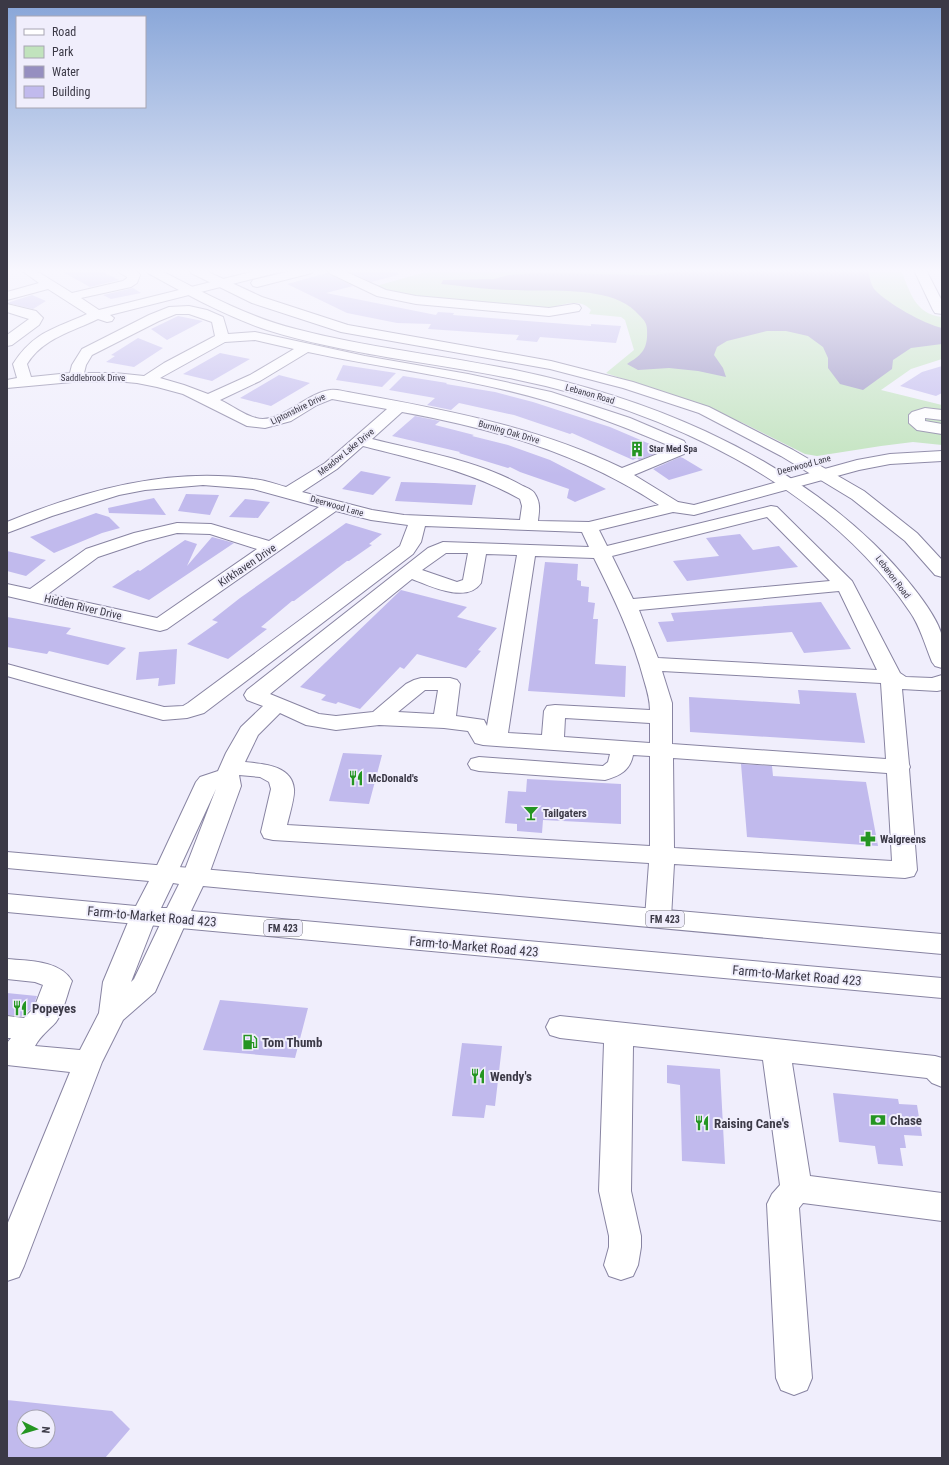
<svg xmlns="http://www.w3.org/2000/svg" width="949" height="1465" viewBox="0 0 949 1465" font-family="'Roboto Condensed',sans-serif">
  <rect width="100%" height="100%" fill="#f0eefc"/>
  <path fill="#c1e3bd" d="M502 270H901C910 292 915 314 942 317V359L911 369 881 390 942 405V445L913 442 881 446 817 456 805 454 743 423 705 408 606 373 634 350 625 320 621 317 589 314 591 310C581 298 561 304 549 309L424 298 388 291 376 286 422 273Z"/>
  <path fill="#968fc0" d="M689 270H868C869 275 871 286 875 290 887 303 924 324 942 328V344L911 348 893 360 892 369 863 390 840 384 828 368V358L823 347 808 336 786 331H767L727 341 717 347 714 355 723 368 726 377 698 371 669 368 638 370 627 364C642 355 648 349 647 330 647 323 644 320 639 315 614 284 547 292 511 290 488 290 464 286 441 284L443 280 494 279 509 275 539 273 654 275Z"/>
  <path fill="#c1baed" fill-rule="evenodd" d="M59 270H99L119 280 90 287Z
    M345 270H398V275L371 282Z
    M327 273 353 286 326 293 436 315 438 312 454 313 453 315 591 326V324L621 326 616 343 540 337 537 342 516 340 519 335 428 329 431 324 397 323 347 313 287 284Z
    M133 288 141 293 111 299 103 295Z
    M32 295 46 301 33 309 7 303Z
    M178 316 203 321 167 340 151 329Z
    M138 338 163 348 134 367 106 362 115 356 111 355Z
    M220 353 250 359 212 381 183 374Z
    M343 365 396 373 382 387 336 380Z
    M942 366V393L936 396 900 386 922 372Z
    M279 375 310 383 271 406 240 398Z
    M403 376 447 383 446 384 495 392 533 402 610 427 664 450 639 460 637 458 633 460 572 433 570 434 514 415 459 403 451 410 427 405 435 398 389 390Z
    M415 416 440 421 435 425 474 435 472 436 508 445 550 460 606 489 575 502 567 498 569 489 520 472 510 467 508 468 459 453 460 452 392 436Z
    M680 457 683 458 703 470 669 480 653 469Z
    M361 471 391 477 373 495 342 489Z
    M401 482 434 483 476 485 472 505 395 501Z
    M186 494 219 495 210 515 178 511Z
    M154 498 166 515 109 513 108 508Z
    M245 499 270 502 258 518 229 517Z
    M96 513 109 517 120 528 102 533 54 553 30 537Z
    M346 523 382 534 369 544 372 545 349 561H347L294 601H292L261 627 267 629 228 659 187 644 218 622 212 620 240 598Z
    M740 534 753 550 779 546 798 567 687 581 673 561 719 556 706 538Z
    M212 537 234 543 149 600 112 587 138 570 140 571 185 540 197 544 187 566Z
    M7 551 46 560 26 576 7 571Z
    M545 562 578 564 577 580 581 581V586L589 587 588 602 595 603 593 619H598L595 664 626 666 625 697 528 691Z
    M401 590 467 607 457 617 497 628 478 650 481 651 466 668 417 654 404 669 400 667 360 709 338 702 336 704 321 700 326 695 300 687Z
    M821 602 851 649 804 653 792 632 667 642 658 622 674 621 671 613Z
    M7 617 71 628 66 634 126 648 108 665 49 651 47 654 7 647Z
    M177 649 175 684 158 686 159 678 136 680 139 652Z
    M798 690 856 693 865 743 690 732 689 697 800 704Z
    M343 753 382 755 369 804 329 801Z
    M741 764 772 766 773 776 866 782 878 846 747 837Z
    M527 779 621 784V824L543 820 542 833 517 831V824L505 823 508 791 526 792Z
    M7 993 37 996 33 1007 23 1016 7 1015Z
    M220 1000 308 1008 295 1058 203 1050Z
    M462 1043 502 1046 495 1106 486 1105 484 1118 452 1116Z
    M667 1065 720 1069 725 1164 682 1161 680 1085 667 1083Z
    M833 1093 898 1099 899 1104 917 1105 922 1136 904 1135 906 1148H900L903 1166 878 1164 875 1146 839 1142Z
    M7 1400 112 1411 130 1429 105 1458H7ZM24 1417H48V1441H24Z"/>
  <g fill="none" stroke-linecap="round" stroke-linejoin="round">
    <g stroke="#8884a2" stroke-width="2">
      <path id="minor" d="M21 270H35L72 293 123 281 127 278V277L120 273 118 270C126 270 135 268 140 275L137 283 131 287 81 298 99 310 259 270H278L276 273 110 315 114 318 112 321 107 322 98 319C72 332 43 338 27 364L31 377 70 373 72 365 82 349 149 315 169 307 189 306 207 310 223 317 228 334 255 332 365 356 468 374 551 392 630 418 684 441C687 445 687 450 684 454L634 475 678 502 694 505 857 460 890 454 942 451V461L890 464 859 470 694 515 673 512 599 530 607 546 771 506 777 507 852 581 900 673 906 677 932 678 942 675V690L937 691 902 689 909 764 910 767 909 769 917 870 914 876 905 878 674 864 671 918 667 924 658 927 649 924 645 918 649 863 273 840 264 838 261 832 271 789 269 782 260 777 239 775 241 786 208 877 204 883 195 886 186 883 182 877 216 789 174 880 165 883 156 880 153 874 196 782 200 777 218 771 226 753 241 727 263 706 247 700 244 695 247 690 428 548 443 542 589 547 582 532 425 526 421 542 413 554 204 713 187 718 163 720 7 676V664L164 707 183 706 188 703 400 546 408 525 371 520 336 511 167 629 160 631 7 596V584L30 589 86 549 134 533 177 523 211 524 269 541 319 507 253 489 203 485 145 490 119 495 52 516 7 533V522C85 490 169 467 253 479 264 480 275 484 286 487L325 463 387 409 332 399 317 405 291 421 265 428 247 426 183 394 157 387 137 383 115 381 72 382 7 388V380L17 378 13 364C34 331 55 329 87 314L48 289 7 300V292L39 283ZM176 314H189L212 322 215 336 164 363 144 376 115 373H84L86 365 92 355 159 321ZM255 340 294 349 250 375 208 394 184 385 160 378 225 342ZM308 352C388 369 469 378 547 401 589 413 630 429 670 446V449L622 468C536 426 441 409 348 392 342 391 336 389 330 390 306 393 279 425 256 418 244 415 231 405 220 400L260 381ZM402 412C495 429 580 453 659 505L589 522 538 521C539 512 541 503 535 494 533 490 527 488 523 486 477 460 423 452 372 439ZM363 446C417 460 471 471 520 499L522 506 520 520 404 515 372 510 302 492 337 469ZM767 517 830 581 633 599 612 556ZM177 533 210 534 257 549 157 618 48 594 98 557 146 541ZM446 553H468L463 580 457 582 422 570ZM486 554 517 555 487 726 484 720 456 716 460 684 457 680 450 678H421L414 680 406 684 373 712 336 716 319 714 270 694 412 579C430 586 467 604 481 583ZM535 556 594 558C614 598 633 638 644 680 647 690 650 700 650 710L555 705 547 706 544 711 542 735 508 733ZM839 591 877 670 658 658 639 610ZM662 671 881 683 886 759 672 744V703ZM425 690H438L434 714 398 712ZM280 713 306 725 336 730 379 725 444 728 468 731 475 743 483 745 610 754 608 762 603 766 479 757 471 759 468 764 471 769 479 771 605 780C619 776 630 771 633 755L650 756V846L287 825C289 816 295 797 294 789 292 765 263 764 245 762L258 735ZM565 718 650 723V743L564 737ZM673 758 887 773 892 861 674 848Z
        M295 270H314L312 273 257 287 253 286 251 283 253 280Z
        M327 270H342L386 290 416 296 549 308 574 304 579 305 581 308 579 311 549 316 416 304 377 296 329 273Z
        M914 270H926L942 301V314L935 313 933 310Z
        M7 304 36 311 43 318 39 325 12 345 7 346V335L29 319 7 312Z
        M925 408 942 410V420L925 418V421L942 424V434L917 430 909 423V415L912 412Z
        M144 906 153 909 157 915 131 982 134 979 166 912 175 909 184 912 188 918 155 992 123 1020 102 1062 24 1266 19 1277 7 1281V1225L70 1072 7 1065V1043L11 1038H7V1016L24 1018 34 1008 43 985 35 982 7 979V959C28 961 60 960 72 981 67 994 64 1011 56 1022 49 1030 41 1035 35 1046L80 1050 99 1013 103 982 131 915 135 909Z
        M560 1016 935 1056 942 1058V1087L932 1083 927 1078 792 1063 810 1176 942 1193V1221L803 1203 799 1208 812 1378 807 1390 794 1395 781 1390 776 1378 767 1204 772 1194 780 1185 763 1060 633 1046 631 1191 641 1236V1247L638 1265 633 1276 621 1280 609 1276 604 1265 609 1247V1236L599 1191 604 1043 560 1038 550 1035 546 1027 550 1019Z"/>
    </g>
    <g stroke="#8884a2" stroke-width="2">
      <path id="major" d="M146 270H160C204 293 248 317 296 329 368 348 442 355 515 370 645 397 776 450 873 543 893 562 936 610 942 636 944 645 942 658 942 668L935 666 932 662C925 645 920 626 910 612 824 483 661 409 514 379 432 362 347 355 267 330 225 316 186 294 148 273Z
        M189 270H204L262 297 348 325 551 361 633 382 709 407 793 450 864 491 917 533 942 560V577L935 575 905 541 852 499 781 456 699 413 623 388 550 369 341 332 252 303 191 273Z
        M7 852 942 934V954L203 886 191 911 942 978V998L7 912V894L136 906 149 881 7 868ZM173 883 179 884 167 908H161Z"/>
    </g>
    <use href="#minor" fill="#fff" fill-rule="evenodd"/>
    <use href="#major" fill="#fff" fill-rule="evenodd"/>
  </g>
  <linearGradient id="sky" x2="0" y2="1"><stop stop-color="#87a5d8"/><stop offset="0.57" stop-color="#f8f7fe"/><stop offset="1" stop-color="#f8f7fe" stop-opacity="0"/></linearGradient>
  <rect width="949" height="475" fill="url(#sky)"/>
  <defs>
    <g id="building-bare" transform="scale(1.2)"><path d="M-4-6H4V6H1V3H-1V6H-4ZM-2.5-4.3h1.7v1.8h-1.7ZM.8-4.3h1.7v1.8H.8ZM-2.5-1h1.7V.8h-1.7ZM.8-1h1.7V.8H.8Z" fill="#249522" stroke="#f0eefc" stroke-width="2.5" paint-order="stroke"/></g>
    <g id="restaurant-bare" transform="scale(1.2)"><path d="M-5-6h1v4h1v-4h1v4h1v-4h1v5L-1.5 .5V6h-2V.5L-5-1ZM5-6V6H3V1.5H1.5Q1.5-4 5-6Z" fill="#249522" stroke="#f0eefc" stroke-width="2.5" paint-order="stroke"/></g>
    <g id="bar-bare" transform="scale(1.2)"><path d="M-6-5H6L.8 .8V4.5H3.5V6h-7V4.5H-.8V.8Z" fill="#249522" stroke="#f0eefc" stroke-width="2.5" paint-order="stroke"/></g>
    <g id="pharmacy-bare" transform="scale(1.2)"><path d="M-2-6h4v4h4v4h-4v4h-4v-4h-4v-4h4Z" fill="#249522" stroke="#f0eefc" stroke-width="2.5" paint-order="stroke"/></g>
    <g id="fuel-bare" transform="scale(1.2)"><path d="M-5.5-6h7V0h2V4h1.3V-2.5L3-4.5l.8-.8L6-3V5H2.5V1h-1V6h-7ZM-4.2-4.7v3.2H.2V-4.7Z" fill="#249522" stroke="#f0eefc" stroke-width="2.5" paint-order="stroke"/></g>
    <g id="bank-bare" transform="scale(1.2)"><path d="M-6-4H6V4H-6ZM0-2.3a2.3 2.3 0 1 0 0 4.6a2.3 2.3 0 1 0 0-4.6Z" fill="#249522" stroke="#f0eefc" stroke-width="2.5" paint-order="stroke"/></g>
  </defs>
  <g fill-rule="evenodd">
    <use href="#building-bare" x="637" y="449"/>
    <use href="#restaurant-bare" x="356" y="778"/>
    <use href="#bar-bare" x="531" y="813"/>
    <use href="#pharmacy-bare" x="868" y="839"/>
    <use href="#restaurant-bare" x="20" y="1008"/>
    <use href="#fuel-bare" x="250" y="1042"/>
    <use href="#restaurant-bare" x="478" y="1076"/>
    <use href="#bank-bare" x="878" y="1120"/>
    <use href="#restaurant-bare" x="702" y="1123"/>
  </g>
  <g text-anchor="middle" stroke-width="4" stroke-linejoin="round" paint-order="stroke">
    <g font-size="9" fill="#3b3946" stroke="#f0eefc">
      <text x="93" y="381">Saddlebrook Drive</text>
      <text transform="translate(590 394) rotate(16)" y="3">Lebanon Road</text>
      <text transform="translate(298 409) rotate(-26)" y="3">Liptonshire Drive</text>
      <text transform="translate(509 432) rotate(16)" y="3">Burning Oak Drive</text>
      <text transform="translate(346 452) rotate(-39)" y="3">Meadow Lake Drive</text>
      <text transform="translate(804 465) rotate(-15)" y="3">Deerwood Lane</text>
      <text transform="translate(337 506) rotate(16)" y="3">Deerwood Lane</text>
      <text transform="translate(893 577) rotate(53)" y="3">Lebanon Road</text>
    </g>
    <g font-size="9" font-weight="bold" fill="#3b3946" stroke="#f0eefc" text-anchor="start">
      <text x="649" y="452">Star Med Spa</text>
    </g>
    <g fill="#f0eefc" stroke="#716f7d" stroke-width="1">
      <rect x="646" y="911" width="38" height="16" rx="3"/>
      <rect x="264" y="920" width="38" height="16" rx="3"/>
    </g>
    <g font-size="10" font-weight="bold" fill="#3b3946">
      <text x="665" y="923">FM 423</text>
      <text x="283" y="932">FM 423</text>
    </g>
    <g font-size="11" fill="#3b3946" stroke="#f0eefc">
      <text transform="translate(247 565) rotate(-34)" y="4">Kirkhaven Drive</text>
      <text transform="translate(83 607) rotate(13)" y="4">Hidden River Drive</text>
    </g>
    <g font-size="11" font-weight="bold" fill="#3b3946" stroke="#f0eefc" text-anchor="start">
      <text x="368" y="782">McDonald's</text>
      <text x="543" y="817">Tailgaters</text>
      <text x="880" y="843">Walgreens</text>
    </g>
    <g font-size="13" fill="#3b3946" stroke="#f0eefc">
      <text transform="translate(152 916) rotate(5)" y="5">Farm-to-Market Road 423</text>
      <text transform="translate(474 946) rotate(5)" y="5">Farm-to-Market Road 423</text>
      <text transform="translate(797 975) rotate(5)" y="5">Farm-to-Market Road 423</text>
    </g>
    <g font-size="13" font-weight="bold" fill="#3b3946" stroke="#f0eefc" text-anchor="start">
      <text x="32" y="1013">Popeyes</text>
      <text x="262" y="1047">Tom Thumb</text>
      <text x="490" y="1081">Wendy's</text>
      <text x="890" y="1125">Chase</text>
      <text x="714" y="1128">Raising Cane's</text>
    </g>
  </g>
  <rect width="949" height="1465" fill="none" stroke="#3b3946" stroke-width="16"/>
  <rect x="16" y="16" width="130" height="92" fill="#f0eefc" stroke="#a8a6b3"/>
  <rect x="24" y="29" width="20" height="6" fill="#ffffff" stroke="#a8a6b3"/>
  <text x="52" y="36" font-size="12" fill="#3b3946">Road</text>
  <rect x="24" y="46" width="20" height="12" fill="#c1e3bd" stroke="#a8a6b3"/>
  <text x="52" y="56" font-size="12" fill="#3b3946">Park</text>
  <rect x="24" y="66" width="20" height="12" fill="#968fc0" stroke="#a8a6b3"/>
  <text x="52" y="76" font-size="12" fill="#3b3946">Water</text>
  <rect x="24" y="86" width="20" height="12" fill="#c1baed" stroke="#a8a6b3"/>
  <text x="52" y="96" font-size="12" fill="#3b3946">Building</text>
  <g transform="translate(36 1429) rotate(95)"><circle r="19" fill="#f0eefc" stroke="#a8a6b3"/>
  <path d="M0-3L7 15L0 10L-7 15Z" fill="#249522"/>
  <text y="-6" font-size="11" font-weight="bold" text-anchor="middle" fill="#3b3946">N</text>
  </g>
</svg>
